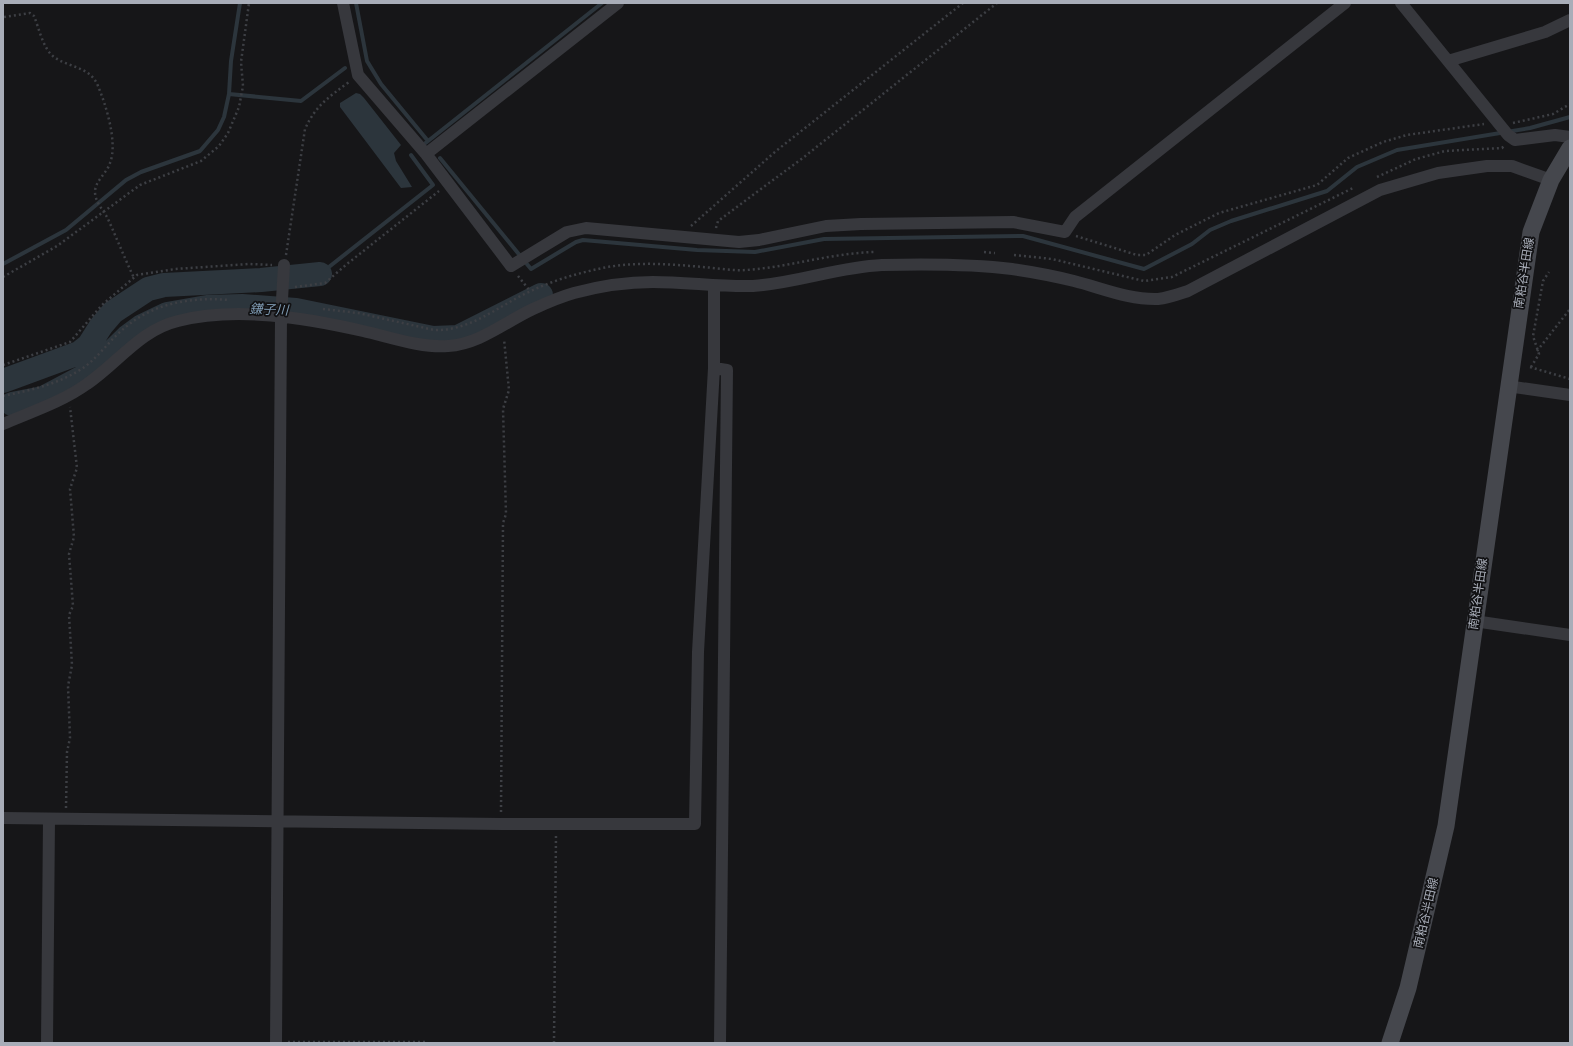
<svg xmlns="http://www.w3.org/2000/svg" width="1573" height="1046" viewBox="0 0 1573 1046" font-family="'Noto Sans','Noto Sans JP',sans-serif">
  <rect width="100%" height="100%" fill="#161618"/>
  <path fill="#2c353c" d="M356 93 360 94 364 98 401 145 394 153 396 161 412 187 401 188 340 107V103Z"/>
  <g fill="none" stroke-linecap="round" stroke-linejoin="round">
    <path stroke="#2c353c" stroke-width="4" d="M356 3 367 61 381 84 428 141
      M229 94 231 61 240 3
      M423 145 602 3
      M440 158 531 269 576 242 583 240 697 250 755 252 824 239 1023 236 1144 269 1192 244 1210 230 1231 221 1327 191 1357 167 1397 150 1530 128 1570 117
      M3 264 66 230 126 180 141 172 200 151 218 130 224 117 229 94 301 101 345 68
      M320 274 433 185 411 155
      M3 407 12 404"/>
    <path stroke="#2c353c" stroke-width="24" d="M3 381 79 353 89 345 101 326 113 312 148 289 164 285 261 280 320 274
      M12 404 43 398 90 373 127 337 142 326 167 314 207 307 242 306 296 310 433 338 458 337 541 295"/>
    <path stroke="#3d3f44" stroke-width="2.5" stroke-dasharray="2 3" stroke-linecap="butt" d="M4 17 30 13 34 16C39 28 43 49 54 57 69 68 90 66 98 86 106 105 118 143 110 163 107 173 95 181 95 192 95 202 104 211 108 219 117 239 125 259 134 278
      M1513 123 1553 114 1570 104
      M1377 177 1416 159 1445 151 1502 148 1504 146
      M691 226 776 151 963 3
      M716 228 718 221 804 157 997 3
      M1076 236 1137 255H1146L1175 235 1219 213 1317 185 1348 158 1383 142 1407 135 1484 124
      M984 252 995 253
      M286 255 305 129C316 105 329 97 349 82
      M1014 255 1052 259 1144 281 1172 277 1353 188
      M518 276 530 291
      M3 277 57 246 140 185 201 161 219 146 228 133 239 107 243 86 241 62 249 3
      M295 287 325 283 347 264 439 191
      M323 309 358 313 434 330C472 331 499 305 531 291 552 281 575 274 598 269 632 261 668 264 703 267 717 268 732 271 746 270 790 267 831 253 875 252
      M1537 351 1570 309
      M3 365 70 342 102 305 137 275 175 269 249 264 272 265
      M1530 367 1570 379
      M1531 367 1539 354 1533 336 1543 281 1549 272
      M3 396C31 390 59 384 83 368 100 356 111 338 127 326 156 302 194 297 230 300
      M66 808 67 752 70 738 68 686 72 665 69 615 73 606 69 554 74 537 70 489 77 468 70 407
      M501 812 503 523 506 514 503 409 509 390 504 339
      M288 1042H426
      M554 1043 556 835"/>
    <path stroke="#37383d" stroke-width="12" d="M343 3 358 75 426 154 511 266 567 232 586 228 739 242 759 240 826 226 861 224 1013 222 1065 232 1075 217 1345 3
      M1401 3 1508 135 1515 140 1555 135 1570 137
      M1448 61 1545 32 1570 20
      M426 154 618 3
      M714 368 727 370 720 1043
      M1507 386 1570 395
      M3 424C31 412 62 402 87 384 118 363 140 330 178 321 236 306 306 318 363 331 390 337 420 348 448 346 480 344 505 322 533 309 546 303 560 297 574 293 600 286 626 282 653 282 687 282 719 287 753 286 797 283 838 267 882 265 923 264 972 264 1012 269 1033 272 1054 276 1074 281 1102 288 1129 300 1158 299 1168 298 1179 294 1188 291L1380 190 1438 173 1487 166H1512L1551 180
      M1474 621 1570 635
      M3 818 501 824H695L698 652 714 368V287
      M47 1043 49 819
      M276 1043 281 317 284 265"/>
    <path stroke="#45474d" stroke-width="17" d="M1390 1043 1408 988 1446 826 1531 232 1551 180 1570 148"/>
  </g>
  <g text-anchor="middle" stroke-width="3.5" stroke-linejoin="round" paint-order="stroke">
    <g font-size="12" fill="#a8adb8" stroke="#111113">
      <text transform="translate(1524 273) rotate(-81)" y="4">南粕谷半田線</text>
      <text transform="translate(1478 594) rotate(-82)" y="4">南粕谷半田線</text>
      <text transform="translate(1426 913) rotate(-77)" y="4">南粕谷半田線</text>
    </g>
    <g font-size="13" font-style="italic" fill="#7f9bb3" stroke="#111113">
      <text transform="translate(269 309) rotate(2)" y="5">鎌子川</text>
    </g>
  </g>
  <rect width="1573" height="1046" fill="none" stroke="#a8adb8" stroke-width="8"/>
</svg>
